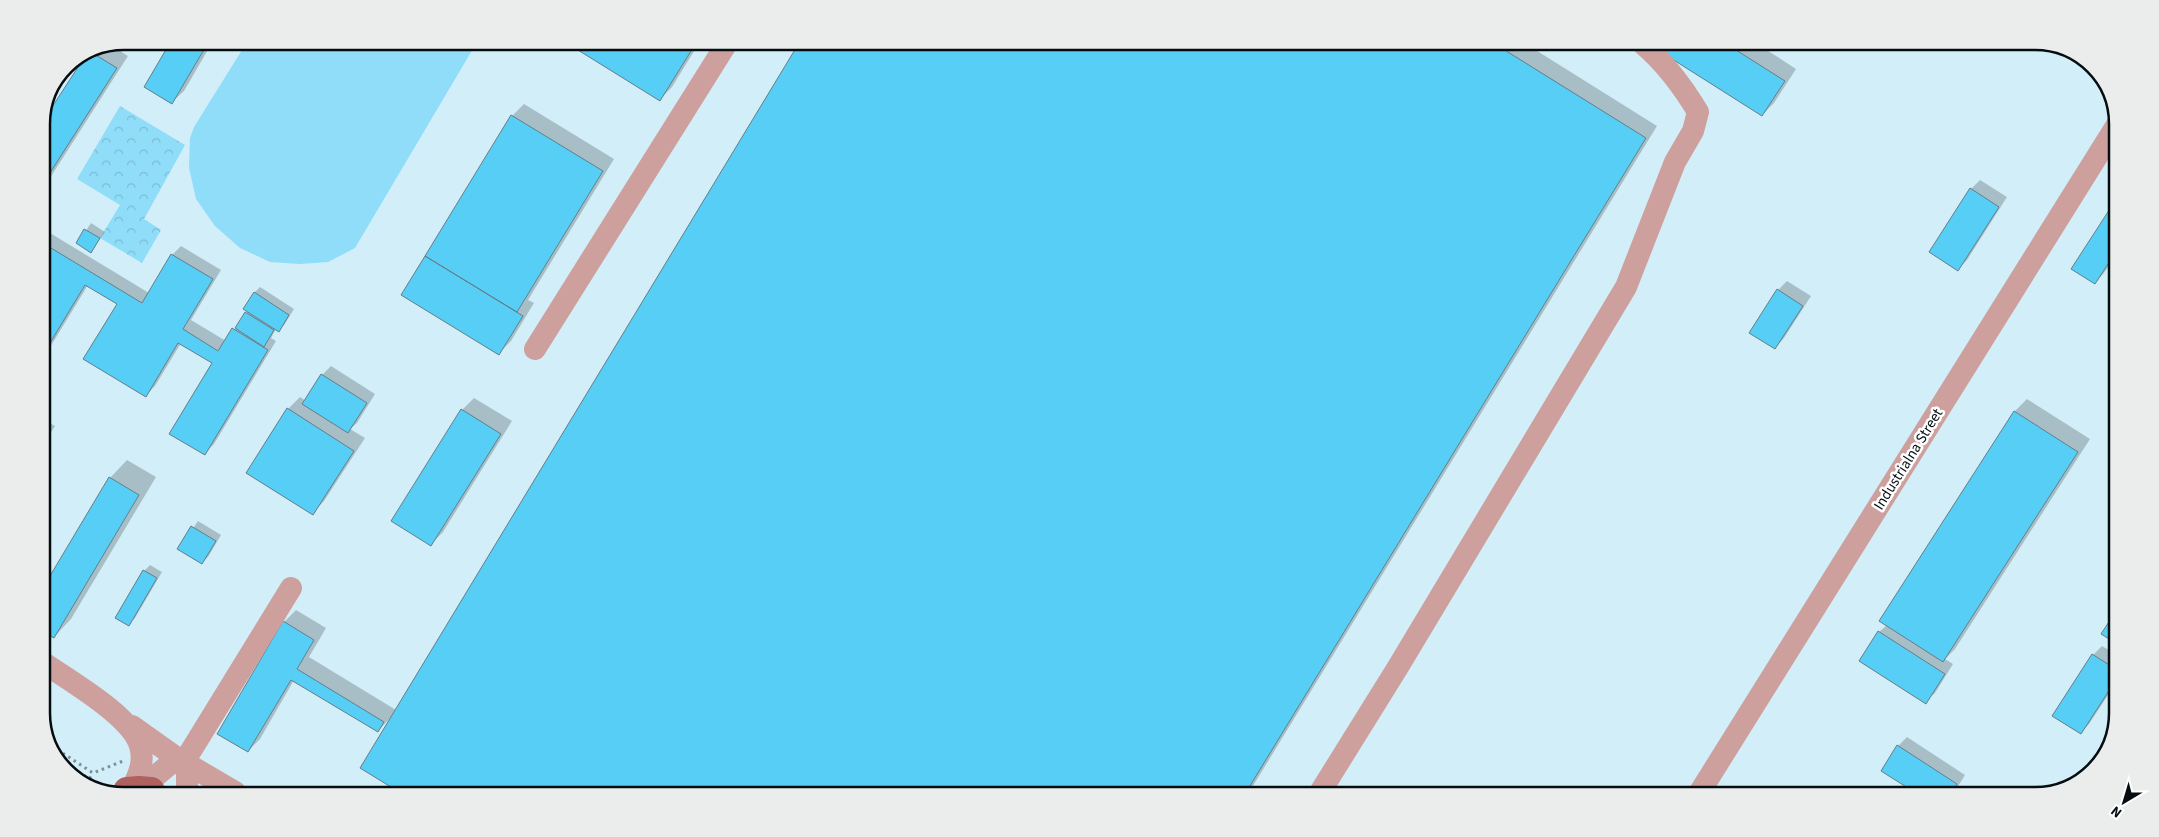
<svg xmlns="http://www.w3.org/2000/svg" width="2159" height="837" viewBox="0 0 2159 837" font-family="'Source Sans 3',sans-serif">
  <defs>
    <pattern id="forest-crowns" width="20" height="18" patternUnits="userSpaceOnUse" patternTransform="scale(1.25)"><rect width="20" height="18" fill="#8fddf9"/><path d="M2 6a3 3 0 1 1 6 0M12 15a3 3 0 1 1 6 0" fill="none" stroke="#7abcd4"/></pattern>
  </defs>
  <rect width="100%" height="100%" fill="#d2eef9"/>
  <path fill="url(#forest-crowns)" d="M120 106 185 145 144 219 161 230 142 263 100 238 120 205 77 179Z"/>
  <path fill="#8fddf9" d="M247 42H477L355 248 328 262 300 264 270 262 240 248 215 226 196 199 189 168 190 138 194 127Z"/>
  <path fill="#0003" d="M173 41H213L184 91 171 103Z
    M567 42 699 43 672 87 659 100Z
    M801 43 1526 44 1657 126 1248 794 401 792 391 717 378 731 294 680 260 739 248 751 284 622 296 610 326 628 309 657 396 710Z
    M1653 45H1759L1796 69 1774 103 1762 115Z
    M112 46 128 56 41 192V126L86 57Z
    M524 104 614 159 528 300 534 303 511 341 499 353 403 294 512 116Z
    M1980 180 2007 197 1967 260 1958 269 1971 189Z
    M2117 200V254L2104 273 2095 283Z
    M91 223 105 232 91 251 78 243Z
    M50 233 149 293 172 255 181 246 221 270 191 320 226 341 248 311 254 293 260 287 294 309 284 325 278 331 276 329 271 338 276 341 214 444 205 453 214 363 181 343 155 386 146 395 118 303 88 285 41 362V241Z
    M1787 281 1811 296 1784 338 1775 348 1778 290Z
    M331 366 375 394 357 423 350 429 365 438 324 501 312 514 288 409 300 397 306 401 322 375Z
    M474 398 512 421 443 532 431 544 393 520 462 410Z
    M2027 399 2090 439 1955 649 1945 659 1953 664 1935 693 1925 702 1861 661 1879 632 1887 625 1881 621 2015 411Z
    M41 418 55 426 41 448Z
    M127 460 156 477 71 619 54 637 110 478Z
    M198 521 221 535 208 557 202 562 179 549Z
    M150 565 162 572 135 618 129 624 144 571Z
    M2102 646 2114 653V686L2089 724 2080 733 2093 655Z
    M1907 737 1965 775 1952 796 1921 795 1882 771 1898 746Z"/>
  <path fill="#56cef5" stroke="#657e88" d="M171 41H209L172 104 144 87Z
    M565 42 696 43 660 101Z
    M799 43 1495 44 1646 138 1245 794 399 792 360 768Z
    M1650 45H1728L1785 81 1762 116Z
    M94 54 117 68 41 187V124L84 58Z
    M511 115 603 171 517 312 425 256Z
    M1970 188 1999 207 1958 271 1929 252Z
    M2117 198V250L2095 284 2071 269Z
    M84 229 100 238 91 253 76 243Z
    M41 242 142 303 171 254 213 279 183 329 218 351 232 328 268 350 205 455 169 434 212 363 178 343 146 397 83 359 117 304 85 285 41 358Z
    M425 256 523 316 499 355 401 295Z
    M1777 289 1803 306 1775 349 1749 333Z
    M254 292 289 315 279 332 243 309Z
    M245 312 274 330 264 347 235 328Z
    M321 374 367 403 348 433 302 404Z
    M287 408 354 451 313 515 246 473Z
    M461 409 501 434 431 546 391 521Z
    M2014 411 2078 452 1943 662 1879 621Z
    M109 477 139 495 54 638 41 631V591Z
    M191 526 216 541 202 564 177 549Z
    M143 570 157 578 129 626 115 618Z
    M2114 614V642L2101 634Z
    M283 621 314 640 297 669 384 722 378 732 291 680 248 752 217 734Z
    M1878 631 1945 674 1926 704 1859 661Z
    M2092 654 2114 668V683L2081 734 2052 716Z
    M1897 745 1957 784 1950 796 1919 795 1881 771Z"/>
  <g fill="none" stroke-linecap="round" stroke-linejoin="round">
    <path stroke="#7c9098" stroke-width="3" stroke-dasharray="2.5 4" stroke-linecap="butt" d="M52 746 93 773 123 761
      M56 758 93 781
      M86 784 93 773"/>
    <path stroke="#cda09e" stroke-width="22" d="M535 349 727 43
      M41 661C68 680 132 716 140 746 145 762 138 777 131 790
      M132 726 177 758 235 792
      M139 790 177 758
      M187 791V774L184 762 291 588
      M1319 794 1398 667 1626 287 1675 162 1693 131 1698 112C1683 87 1666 64 1644 45
      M1698 795 2118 123"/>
    <path stroke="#af6160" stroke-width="28" d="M127 791 139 790 151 791"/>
  </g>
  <g text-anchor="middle" stroke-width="5" stroke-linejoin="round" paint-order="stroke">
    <g font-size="15" fill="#050d11" stroke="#fff">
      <text transform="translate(1908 459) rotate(-58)" y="5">Industrialna Street</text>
    </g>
  </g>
  <path d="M0 0H2159V837H0ZM124 50H2035A74 74 0 0 1 2109 124V713A74 74 0 0 1 2035 787H124A74 74 0 0 1 50 713V124A74 74 0 0 1 124 50Z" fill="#ebecec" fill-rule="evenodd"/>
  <path fill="none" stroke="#050d11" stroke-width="2.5" d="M124 50H2035A74 74 0 0 1 2109 124V713A74 74 0 0 1 2035 787H124A74 74 0 0 1 50 713V124A74 74 0 0 1 124 50Z"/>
  <g transform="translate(2124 802) rotate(218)" stroke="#ffffff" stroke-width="4" paint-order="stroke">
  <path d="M0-4L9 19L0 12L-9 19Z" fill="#050d11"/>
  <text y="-8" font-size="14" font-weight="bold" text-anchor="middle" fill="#050d11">N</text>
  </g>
</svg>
